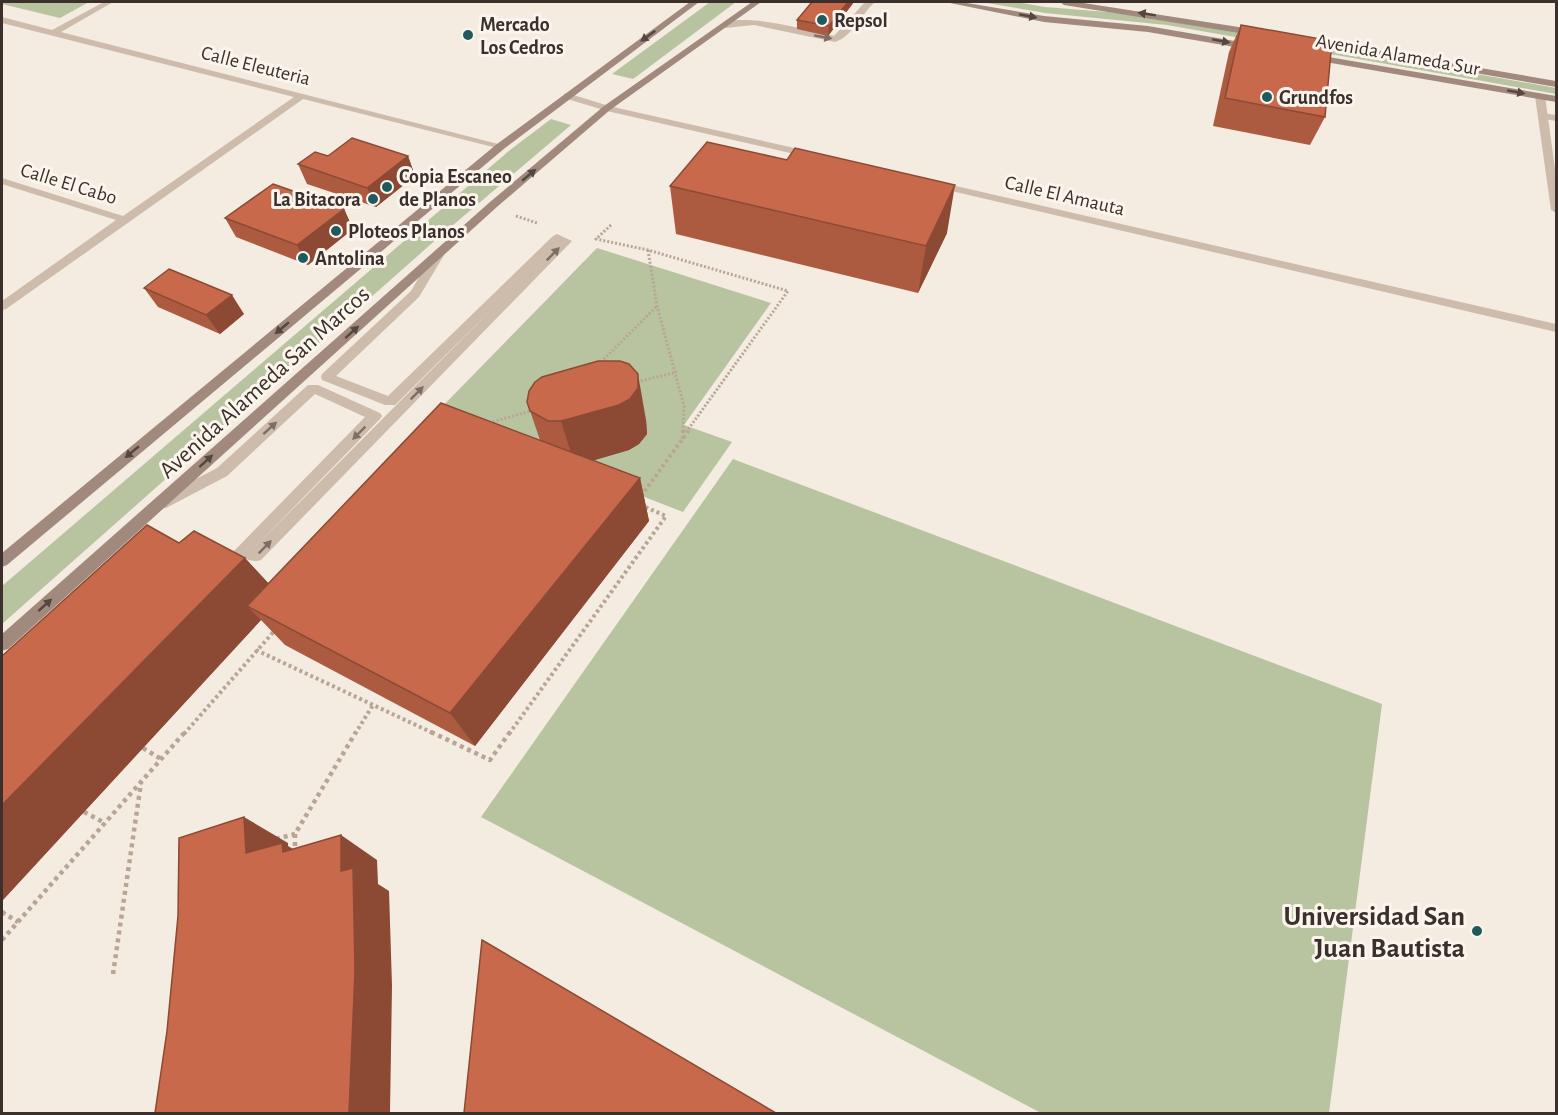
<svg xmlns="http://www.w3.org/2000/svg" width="1558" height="1115" viewBox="0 0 1558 1115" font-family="'Alegreya Sans',sans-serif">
  <rect width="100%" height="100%" fill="#f4ebe1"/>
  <path fill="#b8c4a0" d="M2 2H89L60 18 2 4Z
    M710 2H736L633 79 612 74Z
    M981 2H1016L1045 7 1145 15 1556 88V94L1167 25 1045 13Z
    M551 119 571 125 439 237 2 624V586L417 230 510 150Z
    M597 248 771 303 684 425 732 442 683 512 434 415Z
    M733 459 1382 704 1329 1113H1041L481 817Z"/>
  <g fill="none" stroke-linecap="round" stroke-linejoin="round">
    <path stroke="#b9a596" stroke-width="3" stroke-dasharray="2 2" stroke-linecap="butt" d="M516 216 537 223
      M611 225 596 239 648 250 788 291 687 431
      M648 250 657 306 684 406 683 431
      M598 365 657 306
      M637 382 677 372
      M489 423 534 410"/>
    <path stroke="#b9a596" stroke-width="4" stroke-dasharray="3 3" stroke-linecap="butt" d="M683 439V430
      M641 496 689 430
      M256 650 435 734
      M184 734 276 629
      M355 734 373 705
      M509 734 666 516 643 506"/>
    <path stroke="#b9a596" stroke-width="4.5" stroke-dasharray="4 4" stroke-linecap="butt" d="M431 732 490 760 510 732
      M143 748 161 759
      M84 812 105 823
      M276 839 295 834
      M295 854V834L356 732
      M2 912 18 922
      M2 940 185 732
      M113 974 141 783"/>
    <path fill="#cdbbac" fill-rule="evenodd" d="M865 2H875C862 13 852 37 835 42L754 25 725 28 721 25C742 11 808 31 834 36Z
      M1542 113 1556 115V121L1539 118V114Z
      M557 234 572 241 261 560C253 563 244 558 236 555L234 551 365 417 315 394 227 476 166 508H156L154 504 156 500 217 468 308 385H318L380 413 382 416 380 419 253 549 494 307 395 405H385L322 380 321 377 322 374 411 291 434 252 438 251 444 255 419 297 336 376 388 396 553 236Z"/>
    <path fill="#cdbbac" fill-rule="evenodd" d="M104 2H113L61 32 506 146 501 149 303 99 6 309 2 310V301L116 220 2 184V178L123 216 294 97 2 23V17L52 30Z
      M567 93 609 106 812 152 817 155 812 158 607 111 564 98V94Z
      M1540 93 1545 96 1556 176V213L1551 210 1535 96Z
      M934 181 1556 324V332L930 186V182Z"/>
    <path fill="#a18a7d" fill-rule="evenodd" d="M690 2H699L505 148 7 565 2 567V553L497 144Z
      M752 2H761L610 110 498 206 8 649 2 651V634L490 202 604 106Z
      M945 2H961L1044 16 1148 26 1252 44 1257 47 1252 50 1148 32 1044 22Z
      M1060 2H1077L1258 30 1262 33 1258 36 1064 5Z
      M1311 39 1556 81V87L1308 44 1307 42Z
      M1311 54 1556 96V102L1308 59 1306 57Z"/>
  </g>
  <path fill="#ac5a40" d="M812 2H854L828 36 797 29V20Z
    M1241 25 1325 117 1310 145 1213 126 1229 52Z
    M328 156H408L415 176 376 207 307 184 298 164Z
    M670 186 947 233 918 293 676 234Z
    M344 209 353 229 308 265 236 237 225 218Z
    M144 288 244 314 220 334 158 307Z
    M527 402 646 420 647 434 639 444 629 450 593 460 640 478 649 521 475 746 285 645 261 620 2 901V656L179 543 245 558 269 584 540 440Z"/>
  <path fill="#8c4a34" d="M848 2H854L828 36 829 26Z
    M408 156 415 176 376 207 367 188Z
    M955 185 947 233 918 293 926 246Z
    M344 209 353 229 308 265 297 245Z
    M232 295 244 314 220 334 206 315Z
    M638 374 646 420 647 434 639 444 629 450 575 466 561 421Z
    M640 478 649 521 475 746 450 713Z
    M245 558 282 598 247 606 261 620 2 901V805Z
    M244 817 288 843V846L323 867 246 853Z
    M341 835 377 860 378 884 389 891 392 986 390 1113H349L341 871Z"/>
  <path fill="#c8694b" stroke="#8c4a34" stroke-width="1.5" d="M812 2H848L829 26 797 20Z
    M1241 25 1332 41 1325 117 1225 98Z
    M352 138 408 156 367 188 298 164 315 152 328 156Z
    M707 142 787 160 795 148 955 185 926 246 670 186Z
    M273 184 344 209 297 245 225 218Z
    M169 269 232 295 206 315 144 288Z
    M598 361H620L629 364 638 374V388L630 399 619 405 561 421H548L530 411 527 402 529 391 535 382 542 377Z
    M441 403 640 478 450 713 247 606Z
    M147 525 179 543 194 531 245 558 2 805V656Z
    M244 817 246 853 282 843 283 852 341 835V871L353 868 355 971 349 1113H155L167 1031 178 916 179 838Z
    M482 940 776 1113H464Z"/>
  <defs><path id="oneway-solid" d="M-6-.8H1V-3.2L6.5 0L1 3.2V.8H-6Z" transform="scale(1.5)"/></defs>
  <g fill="#544640">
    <use href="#oneway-solid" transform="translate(1147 14) rotate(-171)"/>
    <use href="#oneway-solid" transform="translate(1028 16) rotate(10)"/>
    <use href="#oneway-solid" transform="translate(648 36) rotate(144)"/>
    <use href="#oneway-solid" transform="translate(1221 41) rotate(10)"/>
    <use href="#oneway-solid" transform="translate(1516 92) rotate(10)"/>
    <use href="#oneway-solid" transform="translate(529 175) rotate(-40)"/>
    <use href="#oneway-solid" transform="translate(282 328) rotate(140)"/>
    <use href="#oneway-solid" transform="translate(352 332) rotate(-42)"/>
    <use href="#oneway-solid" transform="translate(132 452) rotate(140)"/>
    <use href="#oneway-solid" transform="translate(206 461) rotate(-42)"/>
    <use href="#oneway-solid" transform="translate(45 605) rotate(-42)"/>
  </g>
  <g fill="#7d6f65">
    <use href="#oneway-solid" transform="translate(823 37) rotate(10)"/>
    <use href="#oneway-solid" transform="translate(553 254) rotate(-45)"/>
    <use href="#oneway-solid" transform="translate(417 393) rotate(-45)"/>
    <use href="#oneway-solid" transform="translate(270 428) rotate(-42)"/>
    <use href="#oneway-solid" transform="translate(359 433) rotate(135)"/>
    <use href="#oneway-solid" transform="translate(265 547) rotate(-45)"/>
  </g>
  <g fill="#1f5a5e" stroke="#fbf5ee" stroke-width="2">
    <circle cx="822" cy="20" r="6"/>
    <circle cx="468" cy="35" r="6"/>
    <circle cx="1267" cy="97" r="6"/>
    <circle cx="387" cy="187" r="6"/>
    <circle cx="373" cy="199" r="6"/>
    <circle cx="336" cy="231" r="6"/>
    <circle cx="303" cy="258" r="6"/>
    <circle cx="1477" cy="931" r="6"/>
  </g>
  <g text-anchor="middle" stroke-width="6" stroke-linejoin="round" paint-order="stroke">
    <g font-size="20" font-weight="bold" fill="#3b302b" stroke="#fbf5ee" text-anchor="start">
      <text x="834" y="27">Repsol</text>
      <text x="480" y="31">Mercado<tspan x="480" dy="23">Los Cedros</tspan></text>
      <text x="1279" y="104">Grundfos</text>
      <text x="399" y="183">Copia Escaneo<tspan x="399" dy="23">de Planos</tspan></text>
      <text x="361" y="206" text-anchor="end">La Bitacora</text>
      <text x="348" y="238">Ploteos Planos</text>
      <text x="315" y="265">Antolina</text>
    </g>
    <g font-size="20" fill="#3b302b" stroke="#fbf5ee">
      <text transform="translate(1398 54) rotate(10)" y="7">Avenida Alameda Sur</text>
      <text transform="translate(256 65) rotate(14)" y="7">Calle Eleuteria</text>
      <text transform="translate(69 183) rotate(17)" y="7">Calle El Cabo</text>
      <text transform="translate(1065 195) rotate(13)" y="7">Calle El Amauta</text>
    </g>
    <g font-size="24" fill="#3b302b" stroke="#fbf5ee">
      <text transform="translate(264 382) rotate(-42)" y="8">Avenida Alameda San Marcos</text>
    </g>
    <g font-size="28" font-weight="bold" fill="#3b302b" stroke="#fbf5ee" text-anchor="end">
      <text x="1465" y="925">Universidad San<tspan x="1465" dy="32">Juan Bautista</tspan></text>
    </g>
  </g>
  <rect width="1558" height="1115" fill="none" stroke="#3b302b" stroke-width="6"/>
</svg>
